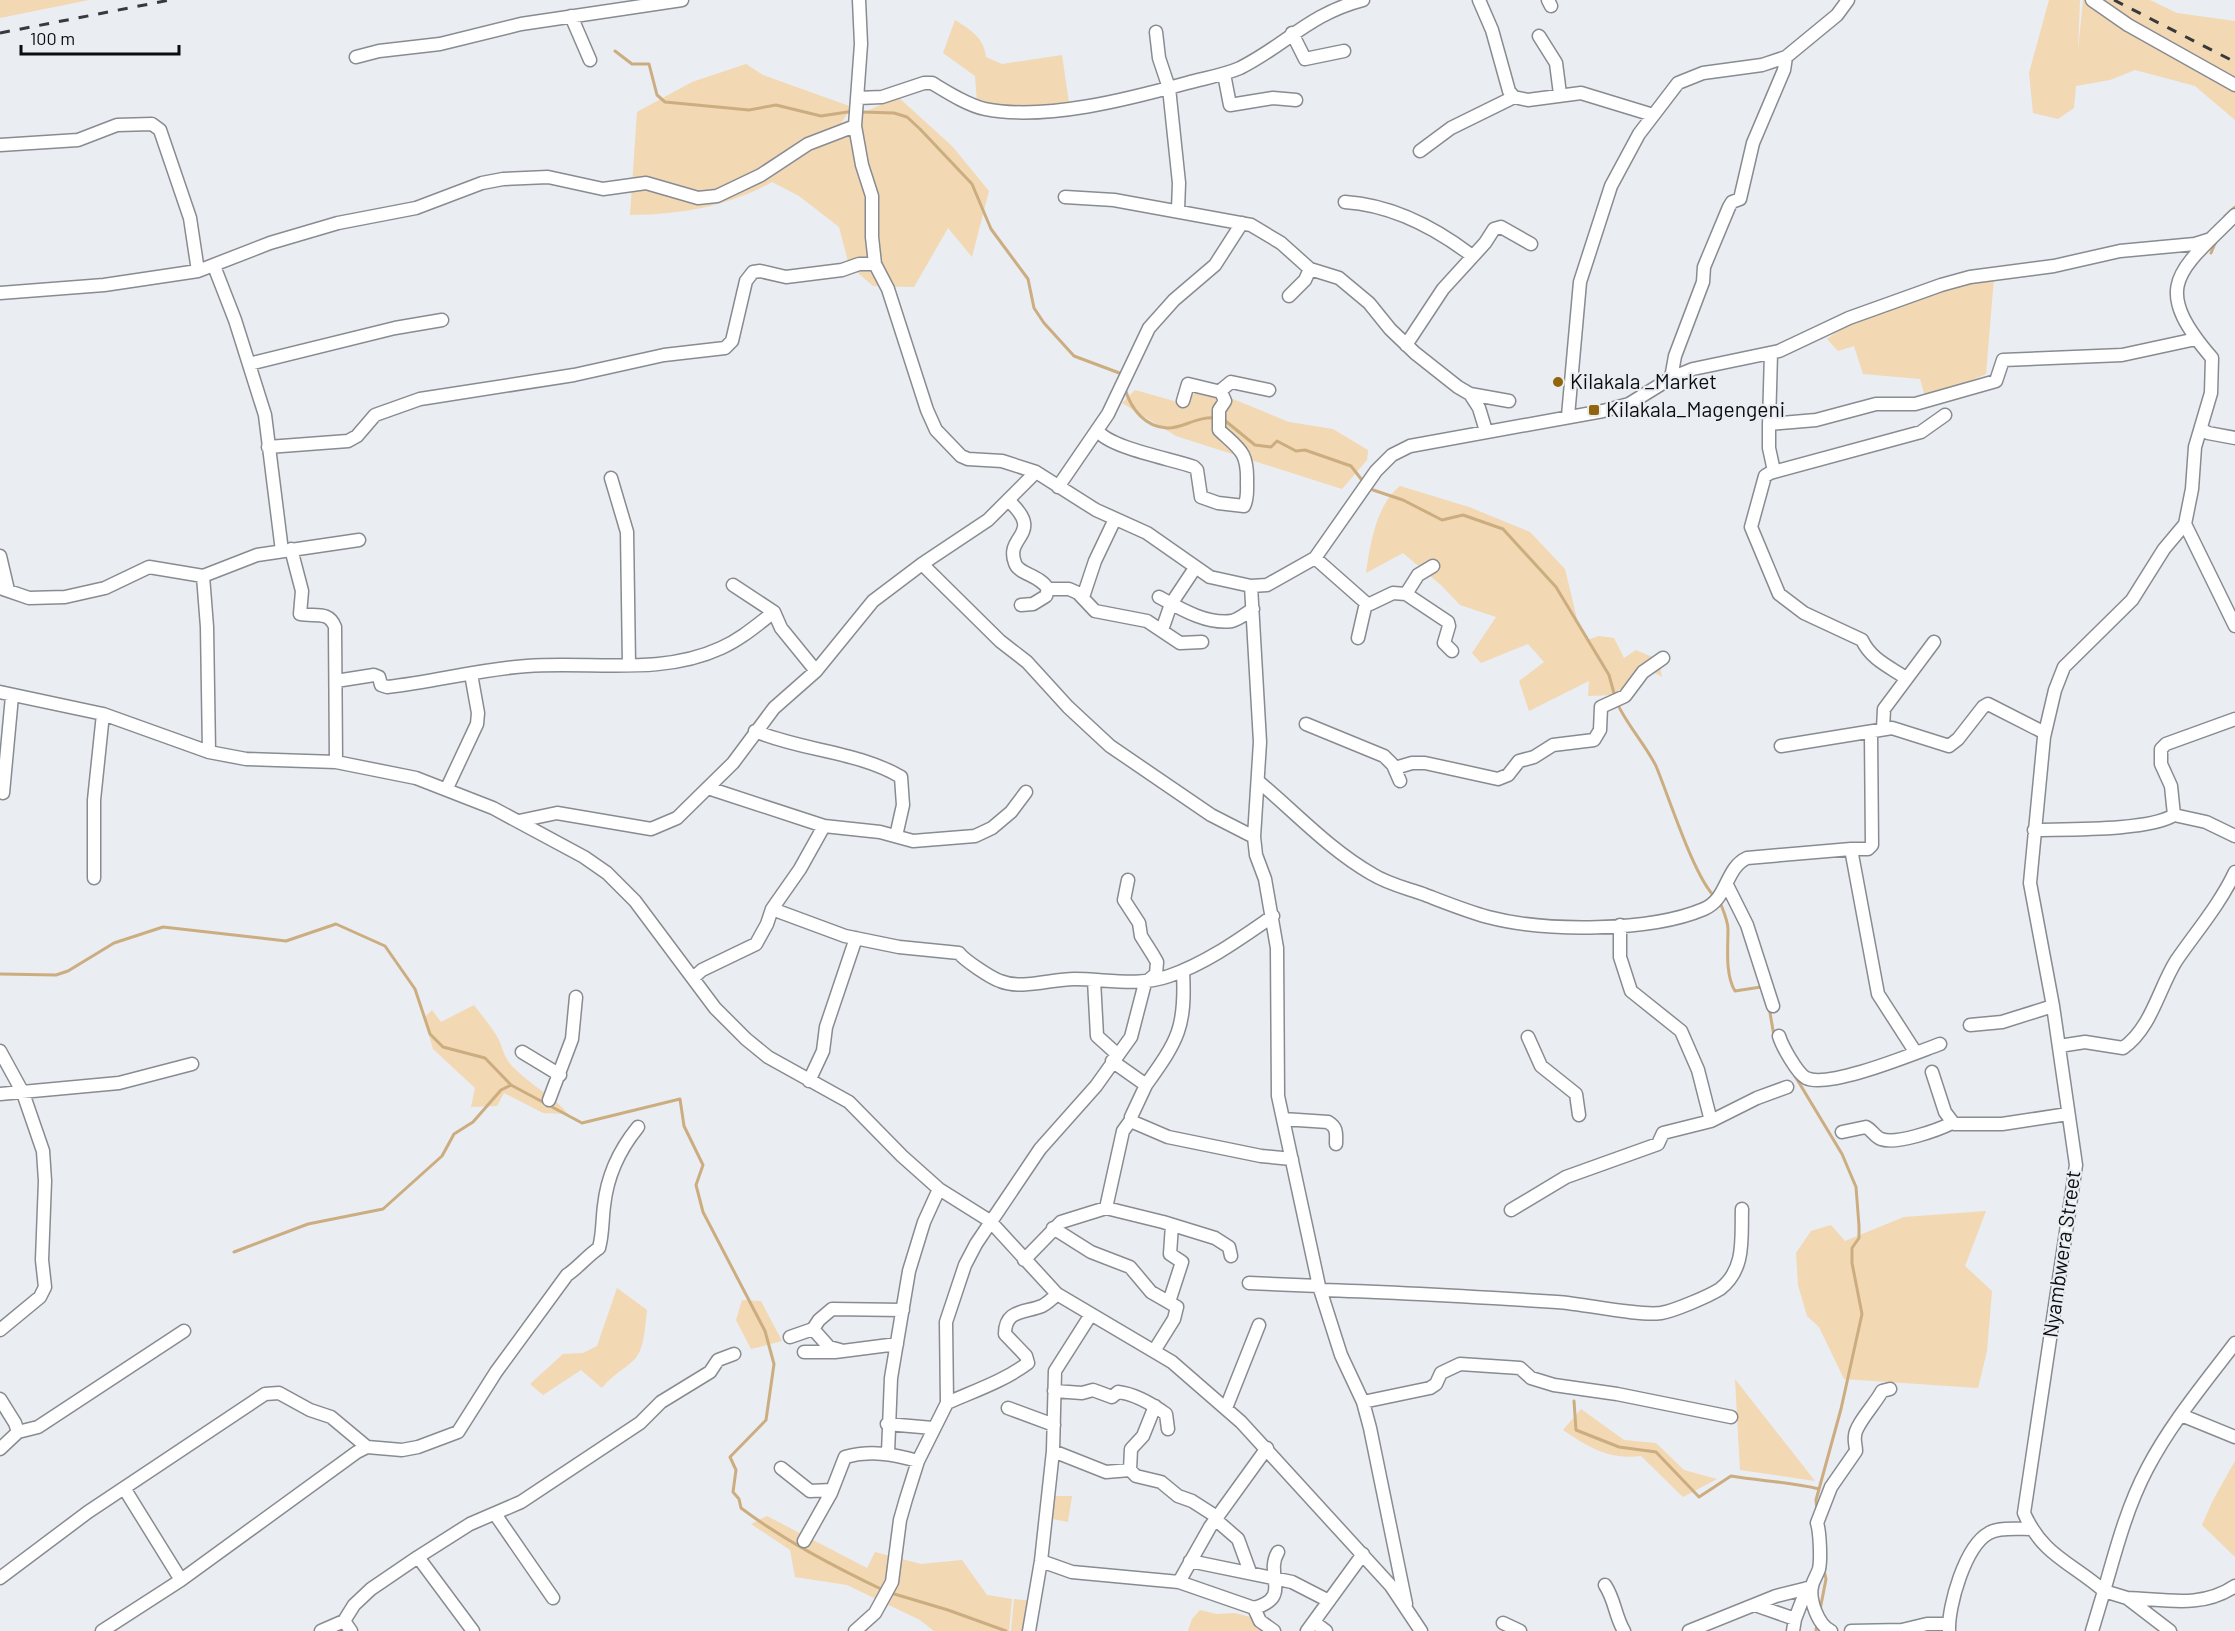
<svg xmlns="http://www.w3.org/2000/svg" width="2235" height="1631" viewBox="0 0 2235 1631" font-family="Barlow,sans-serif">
  <rect width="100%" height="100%" fill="#eaedf2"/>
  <path fill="#f2d8b3" d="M0 0H89L0 18Z
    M2049 0H2080L2078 51 2083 0H2150L2177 13 2235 21V120L2195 86 2135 70 2110 80 2076 86 2074 108 2058 119 2033 113 2029 73Z
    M955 20C971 30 984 38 986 57L1002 64 1062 55 1070 110 1017 115 977 103 975 76 943 53Z
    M746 64 763 75 852 107 841 123 898 97 952 146 989 191 972 257 948 228 914 287 873 286 849 265 839 227 799 196 772 182C726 207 682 214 630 215L637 112 692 82Z
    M1994 278 1986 374 1926 400 1920 379 1863 374 1854 346 1838 351 1827 339C1864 311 1948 287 1994 278Z
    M1204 387 1289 422 1333 429 1368 450 1367 460 1342 489 1176 436 1122 403 1135 390 1181 403Z
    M1400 486 1469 507 1530 532 1565 569 1577 619 1587 640 1599 636 1614 638 1624 658 1636 650 1659 660 1662 677 1646 668 1613 695 1588 696 1589 681 1529 711 1519 681 1544 662 1528 644 1481 663 1472 653 1496 617 1460 605 1442 586 1403 553 1366 573C1370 545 1376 505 1400 486Z
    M474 1005C482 1016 493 1028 499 1040 504 1052 504 1058 514 1068 531 1086 553 1095 568 1114L543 1113 504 1093 497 1106 471 1107 475 1088 433 1049 424 1018 432 1010 441 1022Z
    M1986 1211 1965 1266 1992 1291 1987 1351 1978 1388 1844 1379 1819 1327 1807 1316 1798 1285 1796 1253 1811 1231 1831 1225 1845 1241 1904 1217Z
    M617 1288 647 1310C645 1325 645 1349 634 1360 623 1370 611 1376 602 1388L581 1370 543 1395 530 1384 563 1354 583 1353 597 1346Z
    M742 1300 761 1301 782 1341 751 1349 736 1320Z
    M1735 1379 1815 1481 1740 1470Z
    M1581 1409 1624 1440 1656 1443 1684 1470 1717 1479 1683 1497 1641 1456C1609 1460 1588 1447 1563 1430Z
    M2235 1461V1557L2202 1525 2213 1500Z
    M1053 1496H1072L1068 1522 1053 1519Z
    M767 1516 867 1568 875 1552 921 1564 962 1560 987 1595 1012 1599 1009 1631H934L920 1620 847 1585 795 1577 790 1550 751 1524Z
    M1014 1599 1034 1601 1033 1631H1011Z
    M1200 1610 1217 1614 1235 1613 1254 1618 1272 1631H1188L1192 1619Z"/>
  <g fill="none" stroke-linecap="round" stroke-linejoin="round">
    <path stroke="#ccad80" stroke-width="3" d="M615 51 632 64H649L657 95 665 102 749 110 776 105 821 116 854 111
      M861 112 894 113 907 117 920 129 972 184 991 229 1028 279 1034 308 1044 323 1074 356 1122 374
      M2225 216 2235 207
      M2211 253 2216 241
      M1125 389C1131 409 1145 427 1167 428 1182 429 1196 416 1217 418
      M1223 419 1255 445 1271 447 1277 441 1296 451 1305 450 1351 466 1365 484
      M1373 490 1403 500 1442 520 1463 515 1503 529 1556 587 1609 675 1615 697
      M1617 703C1627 725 1645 744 1656 766 1669 797 1694 877 1715 897
      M1720 902C1723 910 1728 921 1728 929 1728 947 1725 975 1735 991L1761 987 1764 989
      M0 974 56 975 68 971 114 943 163 927 286 941 336 924 385 946 415 989 430 1034 443 1047 485 1058 511 1085 582 1123 680 1099 684 1126 703 1165 696 1185 703 1212 765 1331 774 1364 766 1420 730 1457 736 1470 733 1492 739 1499 741 1508C785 1541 835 1567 885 1591
      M1769 1007 1774 1036
      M1795 1076 1842 1154 1856 1187 1859 1226V1238L1852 1248V1263L1862 1314 1841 1409 1816 1500 1817 1510
      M234 1252 308 1224 383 1209 442 1156 454 1134 473 1122 501 1090 511 1085
      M1574 1401 1576 1430 1619 1447 1656 1452 1699 1497 1731 1476C1761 1481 1790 1482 1819 1489
      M891 1593 948 1610 1006 1631
      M1820 1610 1826 1579 1824 1570
      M1816 1631 1817 1623"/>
    <g stroke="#888b90" stroke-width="15">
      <path id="minor" d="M859 0 861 44 855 126 862 165 872 196V237L875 264 888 289 927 410 936 430 961 456 968 459 1002 461 1036 472
        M1479 0 1492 30 1509 91 1514 97 1528 100 1581 93 1653 115
        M1548 0 1551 6
        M2092 0 2128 25 2235 85
        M571 16 590 60
        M1156 32 1159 58 1169 88 1179 183 1178 210
        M1292 33 1305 59 1344 51
        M1539 36 1556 63 1560 94
        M356 57 379 51 440 44 521 24 682 0
        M1224 74 1230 105 1273 98 1296 100
        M858 98 882 97 924 83H932C947 92 967 105 985 109 1045 121 1129 99 1187 83 1205 78 1224 75 1240 68 1286 45 1309 14 1363 0
        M0 145 78 140 117 125 152 124 160 130 190 218 198 271
        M1420 151 1451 128 1514 97
        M1065 197 1114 200 1251 225 1281 243 1310 269 1339 278 1369 303 1390 329 1415 353 1458 387 1470 394 1509 401
        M1345 202C1392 205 1434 227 1471 255
        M2235 215C2178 272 2150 286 2212 358L2211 393 2195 447 2192 489 2185 524 2235 626
        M214 266 235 320 265 415 282 551
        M0 293 104 285 198 271 270 243 338 223 416 208 482 183 503 179 548 177 603 189 646 183 698 198 717 196 761 175 808 144 855 126
        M1289 296 1305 280 1310 269
        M1406 345 1443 289 1485 243 1494 229 1501 227 1531 244
        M249 364 395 328 442 320
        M1671 378 1675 356 1703 282 1704 267 1729 207 1732 202 1740 199 1753 143 1784 70 1786 57
        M1220 391 1231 382 1269 390
        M1470 394 1479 408 1486 431
        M1568 416 1580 282 1611 186 1639 134 1678 83 1703 73 1762 65 1786 57 1837 15 1848 0
        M1769 424 1771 353
        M2201 429 2208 433 2235 438
        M1097 430C1109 448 1172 459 1194 467L1197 470 1201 497 1218 503 1244 506C1248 499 1247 490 1247 482 1248 451 1239 449 1219 430V410L1225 401 1221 392 1188 384 1183 401
        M268 447 348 441 357 436 375 415 420 399 574 375 664 355 725 348 732 341 746 281 753 272 760 271 786 277 842 270 859 264H875
        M1774 471 1769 448V424L1816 420 1876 404H1915L1996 381 2003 360 2122 355 2196 339
        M611 478 627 532 629 665
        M1058 487 1108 414 1149 328 1174 300 1215 265 1242 223
        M1008 500C1046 535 1004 535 1015 563 1018 574 1040 575 1048 589L1046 596 1033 604 1021 605
        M291 549 302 591 300 614C314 617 329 610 335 627L336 762
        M0 556 8 590
        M1315 558 1366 603 1370 604 1393 593 1406 594 1448 622 1449 626 1444 643 1452 651
        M922 564 1000 641 1027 662 1068 707 1110 746 1211 815 1254 837
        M203 576 207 627 209 752
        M733 585 774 612 781 628 816 671
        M1251 586 1260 742 1254 837 1256 855 1265 879 1277 948 1278 1096 1319 1286 1341 1355 1363 1402 1370 1428 1406 1604
        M0 588 29 598 65 597 105 588 149 567 203 576 257 555 359 540
        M1048 589H1069L1078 593 1095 611 1147 621 1180 643 1202 642
        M1406 594 1418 575 1433 566
        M1083 597 1095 561 1115 519
        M1159 597C1179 608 1207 625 1232 621 1240 619 1246 613 1253 609
        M1162 630 1171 604 1195 568
        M1358 638 1366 603
        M1906 678C1888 666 1871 659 1862 640L1804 613 1779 594 1751 527 1765 476 1770 473 1921 432 1945 415
        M336 681 374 675 379 677 381 685 387 687C434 682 480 669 527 666 590 661 661 676 721 648 741 639 757 625 774 612
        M0 692 103 714 209 752 246 759 336 762 416 778 493 808 584 857 607 873 635 901 715 1008 746 1039 768 1057 849 1102 902 1156 939 1189 990 1221 1057 1294 1172 1362 1241 1422 1391 1586 1421 1631
        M2235 719 2166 744 2161 749V764L2171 786 2174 815 2206 822 2235 836
        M1306 724 1384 756 1393 765 1400 781
        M1883 729 1884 709 1934 642
        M755 731C802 751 857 751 901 777L903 805 896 836
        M1871 733 1872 845 1868 849H1851L1878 994 1916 1053
        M1781 746 1892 728 1949 746 1958 739 1983 707 1988 704 2045 733
        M1395 768 1412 763H1425L1498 779 1508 775 1519 761 1534 757 1553 745 1594 740 1600 730 1601 707 1625 696 1643 672 1663 658
        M1259 782C1296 813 1330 850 1372 874 1388 884 1406 888 1423 894 1444 902 1466 911 1488 917 1545 932 1650 932 1704 909 1728 899 1725 868 1747 858L1851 849
        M447 788 477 724 478 713 471 674
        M708 788 824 826 880 832 913 841 975 836 992 828 1011 812 1026 792
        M3 793 12 696
        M519 821 557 813 651 829 677 818 733 763 774 708 816 671 873 601 922 564 988 520 1036 472 1096 510 1147 533 1210 577 1251 586 1267 585 1315 558 1376 471 1392 455 1410 446 1603 411 1629 404 1671 378 1693 369 1779 351 1849 318 1941 285 1970 277 2054 266 2120 251 2195 244 2211 239
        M2034 830C2066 829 2149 831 2174 815
        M94 878V800L103 714
        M1727 885 1747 925 1773 1006
        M772 909 845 936 899 947 959 953C964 960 991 978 1000 981 1022 990 1051 979 1074 979 1106 979 1138 987 1169 976 1207 963 1241 938 1273 916
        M1620 925V957L1631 991 1681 1031 1698 1070 1711 1121
        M693 978 702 970 756 944 767 924 772 909 800 869 824 826
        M1094 980 1097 1036 1118 1055
        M1970 1025 2002 1022 2053 1006
        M1779 1036C1782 1046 1797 1073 1806 1078 1829 1089 1915 1053 1940 1044
        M1528 1037 1541 1066 1576 1094 1579 1115
        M2059 1046 2085 1042 2123 1048C2151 1029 2159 988 2176 961 2196 932 2220 904 2235 872
        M0 1051 23 1093 43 1151 45 1181 42 1260 45 1287 40 1297 0 1330
        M522 1052 560 1075
        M1112 1061 1146 1085 1131 1117 1133 1122 1168 1137 1261 1156 1292 1159
        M1932 1072 1945 1112 1954 1124H2002L2068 1114
        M809 1081 823 1051 826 1027 856 938
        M1146 1085C1178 1040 1186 1028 1183 971
        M0 1094 119 1083 192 1064
        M549 1100 572 1039 576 997
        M1283 1119 1328 1122C1338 1128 1336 1134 1336 1144
        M1842 1132 1866 1127C1872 1130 1875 1137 1881 1139 1896 1145 1938 1130 1952 1123
        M1106 1208 1123 1131 1131 1120
        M1511 1210 1566 1177 1658 1144 1663 1133 1711 1121 1757 1098 1787 1087
        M1053 1228 1091 1252 1130 1267 1151 1292 1177 1307 1174 1319 1154 1351
        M1024 1260 1061 1222 1106 1208 1163 1222 1215 1238 1229 1247 1231 1256
        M1249 1283 1319 1286
        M1320 1290C1399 1292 1478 1297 1557 1302 1586 1304 1636 1316 1661 1313 1674 1311 1709 1296 1720 1289 1746 1269 1741 1238 1742 1209
        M1169 1302 1182 1262 1170 1254 1172 1225
        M813 1329 829 1347 840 1350
        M790 1337 813 1329 819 1320 832 1309 903 1310
        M804 1352H835L897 1344
        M1054 1391 1082 1393 1093 1390 1112 1397 1118 1392C1136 1394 1152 1404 1166 1414L1168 1429
        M0 1399 15 1423 18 1432 0 1449
        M1363 1402 1430 1388 1436 1384 1441 1373 1460 1364 1520 1368 1531 1378 1554 1385 1617 1394 1731 1417
        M947 1403C974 1391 1004 1381 1028 1363L1026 1356 1005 1334C1005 1309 1025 1313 1042 1306 1048 1303 1053 1298 1057 1294
        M1155 1406 1143 1436 1131 1449 1130 1470 1136 1476 1161 1482 1178 1496 1192 1501 1217 1517
        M1008 1408 1054 1425
        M1226 1408 1259 1325
        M2181 1415 2235 1437
        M887 1424 933 1428
        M18 1432 38 1427 184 1331
        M1053 1451 1106 1472 1130 1470
        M888 1453 891 1378 909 1271 924 1222 939 1189
        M781 1468 810 1491 832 1490
        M124 1488 181 1580
        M495 1514 553 1598
        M1215 1519 1238 1539 1250 1572
        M804 1541 831 1493 845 1457C871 1450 892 1454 918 1461
        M418 1557 473 1631
        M1041 1561 1072 1572 1179 1582 1254 1608C1293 1597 1264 1575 1278 1552
        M1190 1561 1292 1582 1329 1601
        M0 1578 88 1512 265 1394 279 1393 310 1410 331 1417 367 1447
        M1179 1582 1210 1527 1267 1448
        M1605 1585C1615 1600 1615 1616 1624 1631
        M2127 1598C2165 1599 2201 1609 2235 1586
        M1755 1605 1795 1619
        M1254 1608 1260 1621 1274 1631
        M344 1621 351 1631
        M1314 1622 1326 1631
        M1503 1623 1520 1631
        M102 1631 181 1580 357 1452 367 1447 402 1450 418 1447 458 1432 496 1372 567 1275C579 1267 587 1256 599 1248 603 1233 602 1221 604 1206 607 1177 620 1149 638 1127
        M321 1631 344 1621 354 1605 371 1589 418 1557 470 1524 521 1502 640 1423 661 1402 710 1372 718 1360 734 1354
        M855 1631 875 1613 892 1582 900 1520 906 1499 918 1461 947 1403 946 1322 965 1265 976 1244 1040 1149 1096 1086 1131 1037 1145 983 1156 974 1157 962 1153 955 1141 936 1139 923 1124 900 1128 880
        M1029 1631 1041 1561 1053 1451 1055 1371 1090 1316
        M1307 1631 1363 1554
        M1689 1631 1776 1596 1812 1587
        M1793 1631 1795 1619 1807 1588
        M1831 1631C1818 1625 1809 1600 1812 1586 1813 1581 1817 1575 1819 1569 1821 1560 1820 1532 1817 1523L1831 1487 1856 1451C1856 1446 1854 1441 1855 1436 1855 1425 1876 1403 1882 1391L1890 1389
        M1851 1631 1902 1630 1927 1624H1948
        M1949 1631C1948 1606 1965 1546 1989 1533 1999 1527 2019 1529 2031 1529
        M2092 1631 2104 1591C2072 1563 2042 1555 2024 1513L2076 1165 2053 1006 2030 883 2044 737 2055 690 2064 667 2132 600 2164 549 2185 524
        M2170 1631 2127 1598 2104 1591C2116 1549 2127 1507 2147 1469 2171 1423 2204 1384 2235 1343"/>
    </g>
    <use href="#minor" stroke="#fff" stroke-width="12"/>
    <path stroke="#37393b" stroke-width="3" stroke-dasharray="10 10" stroke-linecap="butt" d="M2114 0 2235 62
      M0 33 170 0"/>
  </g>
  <g fill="#90650e" stroke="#eaedf2" stroke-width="2">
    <circle cx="1558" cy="382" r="6"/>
    <rect x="1588" y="404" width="12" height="12" rx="3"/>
  </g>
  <g text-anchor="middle" stroke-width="4.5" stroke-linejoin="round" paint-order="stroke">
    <g font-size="21" fill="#0c0d0f" stroke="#eaedf2" text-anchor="start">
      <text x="1570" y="389">Kilakala _Market</text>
      <text x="1606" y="417">Kilakala_Magengeni</text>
    </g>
    <g font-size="21" fill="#0c0d0f" stroke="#eaedf2">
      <text transform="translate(2062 1254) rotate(-82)" y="7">Nyambwera Street</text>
    </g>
  </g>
  <path d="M21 45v9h158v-9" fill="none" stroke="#0c0d0f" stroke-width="3"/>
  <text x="30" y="45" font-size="18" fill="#0c0d0f" stroke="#eaedf2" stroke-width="4.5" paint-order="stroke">100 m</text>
</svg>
